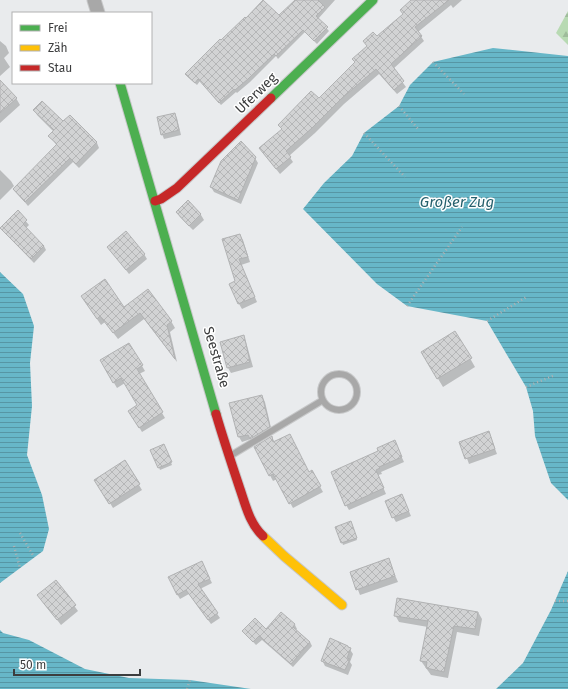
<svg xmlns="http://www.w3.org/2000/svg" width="568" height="689" viewBox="0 0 568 689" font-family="'Fira Sans',sans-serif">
  <defs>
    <pattern id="forest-firs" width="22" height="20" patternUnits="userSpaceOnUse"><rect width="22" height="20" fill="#b8dab3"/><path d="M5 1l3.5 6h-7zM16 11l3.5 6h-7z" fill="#9fbc9b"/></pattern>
    <pattern id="water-rules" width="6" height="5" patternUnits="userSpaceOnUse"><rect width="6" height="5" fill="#67b7c8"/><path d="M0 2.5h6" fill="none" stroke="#5696a4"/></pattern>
    <pattern id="building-cross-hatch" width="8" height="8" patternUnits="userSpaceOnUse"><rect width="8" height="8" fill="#d2d3d4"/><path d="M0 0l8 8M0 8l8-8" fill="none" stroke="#b5b6b7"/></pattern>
  </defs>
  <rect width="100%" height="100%" fill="#e9ebed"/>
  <path fill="url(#forest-firs)" d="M568 11V45L556 33Z"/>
  <path fill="url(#water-rules)" d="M493 48 568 56V500L551 483 535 436 533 411 526 387 487 321 407 306 377 284 303 209 324 183 352 156 364 133 399 106 410 85 433 62Z
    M0 272 23 294 34 326 30 363 32 406 27 455 42 495 49 529 43 551 0 583Z
    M568 571V689H496L523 663 551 610Z
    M0 630 3 633 29 640 85 669 129 678 190 680 251 689H0Z"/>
  <path fill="#0003" d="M296 0H335L318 19 329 31 317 44 305 32 278 59 276 56 250 82 237 93 236 92 221 105 200 81 197 85 188 77 186 74 221 41 279 17Z
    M412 0H462L453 8 451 5 418 32 424 41 393 69 406 87 397 94 379 74 344 104 315 133 289 156 293 162 280 174 260 149 282 130 280 125 319 100 356 63 377 38 404 15Z
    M0 41 6 46 9 53 4 58 10 67 0 76Z
    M0 81 16 98 20 105 0 123Z
    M35 111 63 123 70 116 97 143 99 148 79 168 73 162 28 206 14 189 57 146 50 136 54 132 37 115Z
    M175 114 177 118 181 135 164 139 162 134Z
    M255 158 258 163 241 204 214 192 211 187 222 161Z
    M0 170 11 181 14 186 0 200Z
    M188 202 201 215 204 220 193 230 180 217 177 212Z
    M18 212 29 225 26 228 44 246 46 250 34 263 4 232Z
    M240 235 243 240 250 262 241 265 257 302 242 309 239 304 236 282Z
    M108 247 144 254 147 259 129 274Z
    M86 303 124 308 171 321 175 328 170 332 177 362 144 319 118 339 105 322 101 325Z
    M455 332 475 367 443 387 422 352Z
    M243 336 246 342 253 367 231 373 228 368Z
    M129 344 145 371 139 374 165 418 142 432 130 412 139 406 125 383 117 388 101 361Z
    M262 396 265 402 272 432 242 442 239 437 231 404Z
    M272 437 275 443 309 473 312 472 323 492 293 508 277 479 273 481 255 447Z
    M491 438 497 454 469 464 461 442Z
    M397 447 404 462 381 472 382 474 378 475 386 494 349 510 346 505 379 452Z
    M165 448 172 465 160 470 152 451Z
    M99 485H139L142 490 113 508Z
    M402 495 411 516 396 522 393 517Z
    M352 524 357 540 343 545 336 527Z
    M388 559 398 582 360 595 351 572Z
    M204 567 212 583 200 589 220 618 211 624 189 594 180 599 177 594Z
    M56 581 78 611 61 625 38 595Z
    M478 612 482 619 479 636 457 632 448 678 431 675 421 661 428 627 399 622 395 615Z
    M281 613 295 625 297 629 296 630 310 642 312 646 293 667 262 640 256 645 243 631 266 630Z
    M349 648 353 654 350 662 352 665 348 675 325 666 322 660Z"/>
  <path fill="url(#building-cross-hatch)" stroke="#b1b2b3" d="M263 0 279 15 295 0H318L325 7 316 16 328 27 314 41 303 30 276 56 274 54 248 79 235 90 234 89 219 103 198 79 195 83 185 74 220 39 221 40 245 17 246 18Z
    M411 0H449L415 27 422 36 391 64 404 81 394 90 376 69 341 99 312 128 286 151 291 157 276 169 259 148 282 129 278 125 311 91 319 98 355 62 352 59 367 46 363 41 373 32 377 36 403 14 400 10Z
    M0 80 17 98 0 113Z
    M42 101 63 121 70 115 97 142 76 164 70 158 25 202 13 189 57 144 48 136 54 130 33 110Z
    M175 113 179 130 161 135 157 117Z
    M241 141 256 157 238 200 210 187 221 161Z
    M188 200 201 214 189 226 176 212Z
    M18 210 27 220 23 224 44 246 31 259 0 228Z
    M126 231 145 254 126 270 107 247Z
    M240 234 248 257 239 259 255 297 238 304 229 284 235 281 222 239Z
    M105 279 124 307 148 289 172 321 167 325 175 359 140 313 113 333 100 316 97 319 81 296Z
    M455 331 472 358 437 379 421 352Z
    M244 335 250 362 227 368 220 342Z
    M129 343 143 365 137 369 163 412 139 428 128 411 137 405 121 378 113 383 100 360Z
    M262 395 270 427 250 439 248 435 238 437 229 403Z
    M489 431 495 449 465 459 459 442Z
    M290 434 309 472 312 470 321 486 289 504 273 474 269 476 254 447 272 436 273 442Z
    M395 440 402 457 379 467 380 468 376 470 384 488 345 506 331 472 378 451 377 448Z
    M164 444 172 462 158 468 150 450Z
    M125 460 140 484 109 504 94 480Z
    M402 494 409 511 392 518 385 501Z
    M351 521 357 538 341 543 335 527Z
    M389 558 395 576 356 590 350 572Z
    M202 561 210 579 198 584 218 613 208 620 186 590 177 595 168 577Z
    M56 580 76 605 57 620 37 595Z
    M397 598 478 612 475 629 454 626 444 672 426 668 427 662 420 661 428 621 394 616Z
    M281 612 295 624 293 627 310 642 291 664 259 636 253 642 242 631 255 618 266 629Z
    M330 638 348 646V647L351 648 347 658 350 659 345 670 321 661Z"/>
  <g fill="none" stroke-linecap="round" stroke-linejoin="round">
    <g stroke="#c7c8c9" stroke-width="8">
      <path id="lane" d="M321 392a18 18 0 1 1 36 0a18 18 0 1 1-36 0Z
        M230 456 323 400"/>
    </g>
    <g stroke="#c7c8c9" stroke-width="15">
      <path id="street" d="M94 0 98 13"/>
    </g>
    <g stroke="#c7c8c9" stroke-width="11">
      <path id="fast" d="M120 83 216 414
        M271 98 373 0"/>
    </g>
    <g stroke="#c7c8c9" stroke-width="11">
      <path id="slow" d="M263 536 284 556 342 605"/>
    </g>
    <g stroke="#c7c8c9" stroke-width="11">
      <path id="jam" d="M155 201 161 199 177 188 271 98
        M216 414C223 438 231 462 239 486 245 503 249 523 263 536"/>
    </g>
    <path stroke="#b1b1b2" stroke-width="2.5" stroke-dasharray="1 3" stroke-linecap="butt" d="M433 62 464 94
      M399 106 418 129
      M364 133 405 177
      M407 306 462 227
      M487 321 528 296
      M526 387 555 375
      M20 533 34 557
      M14 546 20 568
      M555 601H568
      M187 689 190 680"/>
    <use href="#lane" stroke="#a8a8a8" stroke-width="6"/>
    <use href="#street" stroke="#a8a8a8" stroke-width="13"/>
    <use href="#fast" stroke="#4caf50" stroke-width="9"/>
    <use href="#slow" stroke="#ffc107" stroke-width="9"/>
    <use href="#jam" stroke="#c62828" stroke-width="9"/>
  </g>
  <g text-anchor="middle" stroke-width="3" stroke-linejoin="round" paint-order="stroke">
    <g font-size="14" fill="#3c3d3e" stroke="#fff">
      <text transform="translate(256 93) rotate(-44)" y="5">Uferweg</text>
      <text transform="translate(217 357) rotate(74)" y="5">Seestraße</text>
    </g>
    <g font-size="15" font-style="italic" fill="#25606d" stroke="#fff">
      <text x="457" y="207">Großer Zug</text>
    </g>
  </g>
  <rect x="12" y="12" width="140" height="72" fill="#ffffff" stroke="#b1b1b2"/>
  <rect x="20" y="25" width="20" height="6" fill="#4caf50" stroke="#b1b1b2"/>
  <text x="48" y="32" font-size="12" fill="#3c3d3e">Frei</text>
  <rect x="20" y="45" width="20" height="6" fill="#ffc107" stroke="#b1b1b2"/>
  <text x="48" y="52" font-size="12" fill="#3c3d3e">Zäh</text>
  <rect x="20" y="65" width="20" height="6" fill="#c62828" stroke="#b1b1b2"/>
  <text x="48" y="72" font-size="12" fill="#3c3d3e">Stau</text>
  <path d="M14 669v6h126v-6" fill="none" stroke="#3c3d3e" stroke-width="2"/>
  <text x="20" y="669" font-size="12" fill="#3c3d3e" stroke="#ffffff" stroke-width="3" paint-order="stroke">50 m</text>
</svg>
